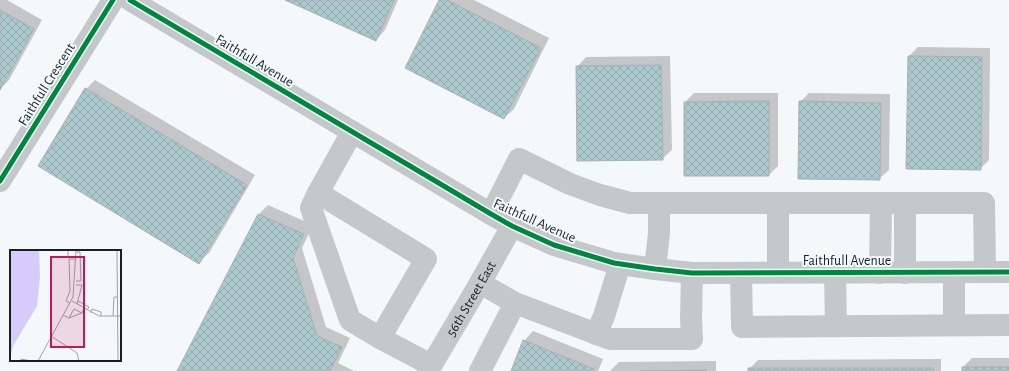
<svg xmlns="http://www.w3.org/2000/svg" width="1009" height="371" viewBox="0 0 1009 371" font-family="'Alegreya Sans',sans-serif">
  <defs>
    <pattern id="building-cross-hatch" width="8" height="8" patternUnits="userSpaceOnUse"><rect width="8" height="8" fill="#abc8cc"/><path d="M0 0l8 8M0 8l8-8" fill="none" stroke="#92acaf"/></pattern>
  </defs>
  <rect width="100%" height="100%" fill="#f5f8fa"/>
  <path fill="#0003" d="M0 0H7L42 20 9 80 0 89Z
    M286 0H398L385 30 376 40Z
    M440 0H474L549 38 514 109 504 118Z
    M918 47 990 48 989 160 980 169 909 56Z
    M670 56 672 150 662 159 577 67 586 57Z
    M95 80 255 175 209 253 199 262 86 89Z
    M694 93H778V166L769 175 685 102Z
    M809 93 890 94 889 170 879 179 800 102Z
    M268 205 313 225 302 248 326 327 350 338 338 363 354 371H179L259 214Z
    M533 331 603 359 598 371H512L524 341Z
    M972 358H1009V371H963V367Z
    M941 359V371H749V369L758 360Z
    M716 361V371H610L619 362Z"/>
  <path fill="url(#building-cross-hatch)" stroke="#a9b0b2" d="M285 0H394L376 41Z
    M439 0H447L541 48 504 119 405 68Z
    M0 10 34 29 0 90Z
    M908 56 982 57 981 170 906 169Z
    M661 65 663 160 577 161 576 66Z
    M85 88 247 185 199 264 38 166Z
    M769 101V176H684V102Z
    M799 101 881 103 880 180 798 179Z
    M258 214 304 234 293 258 317 336 342 347 330 371H177Z
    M523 340 594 369 593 371H511Z
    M962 367H1009V371H962Z
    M748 368H933V371H748Z
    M707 370V371H640Z"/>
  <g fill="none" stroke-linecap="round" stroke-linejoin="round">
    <g stroke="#c5c8cb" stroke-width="22">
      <path d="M130 0 491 214 512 226 554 245 614 263 655 269 692 273 1009 272"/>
      <path d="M352 132 318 193 426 259 380 338 431 365"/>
      <path d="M0 181 113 0"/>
      <path d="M318 193 311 208 350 320 380 338"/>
      <path d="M778 203V272"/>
      <path d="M905 203V273"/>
      <path d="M491 214 519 159 570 184 600 195 630 203H984L985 272"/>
      <path d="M655 269 659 233V203"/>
      <path d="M835 272 836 326"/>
      <path d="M954 272V325"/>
      <path d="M741 273 742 327 1009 325"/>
      <path d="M880 273 881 203"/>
      <path d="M480 283 515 303 610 339H692L691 319 692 273"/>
      <path d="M596 334 604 316 620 264"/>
      <path id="s1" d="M428 371 480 283 512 226"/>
      <path d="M480 371 515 303"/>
    </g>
    <g stroke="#f3f9fc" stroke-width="8">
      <path id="cycleway" d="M130 0 491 214 512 226 554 245 614 263 655 269 692 273 1009 272
        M0 181 113 0"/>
    </g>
    <use href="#cycleway" stroke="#00873e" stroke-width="5"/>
  </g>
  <g text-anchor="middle" stroke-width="4" stroke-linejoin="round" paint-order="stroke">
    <g font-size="14" fill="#162026" stroke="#f3f9fc">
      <text transform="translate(255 60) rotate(31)" y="5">Faithfull Avenue</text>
      <text transform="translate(46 84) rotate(-58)" y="5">Faithfull Crescent</text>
      <text transform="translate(535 220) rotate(24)" y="5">Faithfull Avenue</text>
      <text x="847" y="265">Faithfull Avenue</text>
      <text dy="5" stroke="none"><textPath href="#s1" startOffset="84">56th Street East</textPath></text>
    </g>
  </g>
  <g transform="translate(10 250)">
    <rect width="111" height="111" fill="#f5f8fa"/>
    <path d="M0 0H29L30 26 27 56 3 96 0 110Z" fill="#d6cbfb"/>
    <path fill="none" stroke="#9ca2a5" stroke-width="1" d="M58 0V7H66M107 0 108 111M66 2H70L71 31H66M66 35H72L67 54M62 51 89 66H111M68 51 79 57 77 60M60 53 56 51 60 41 59 9H66M81 63 82 59 91 62V66M53 65 59 68 64 59 72 63 74 58M103 66 104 47H107M59 68 72 63M41 86 67 103 69 111M11 111V109L21 111M28 111 63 47 66 0"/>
    <path fill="#c2185b" fill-opacity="0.15" stroke="#c2185b" stroke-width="2" d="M41 7H74V97H41Z"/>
    <rect width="111" height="111" fill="none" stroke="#162026" stroke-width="2"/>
  </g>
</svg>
